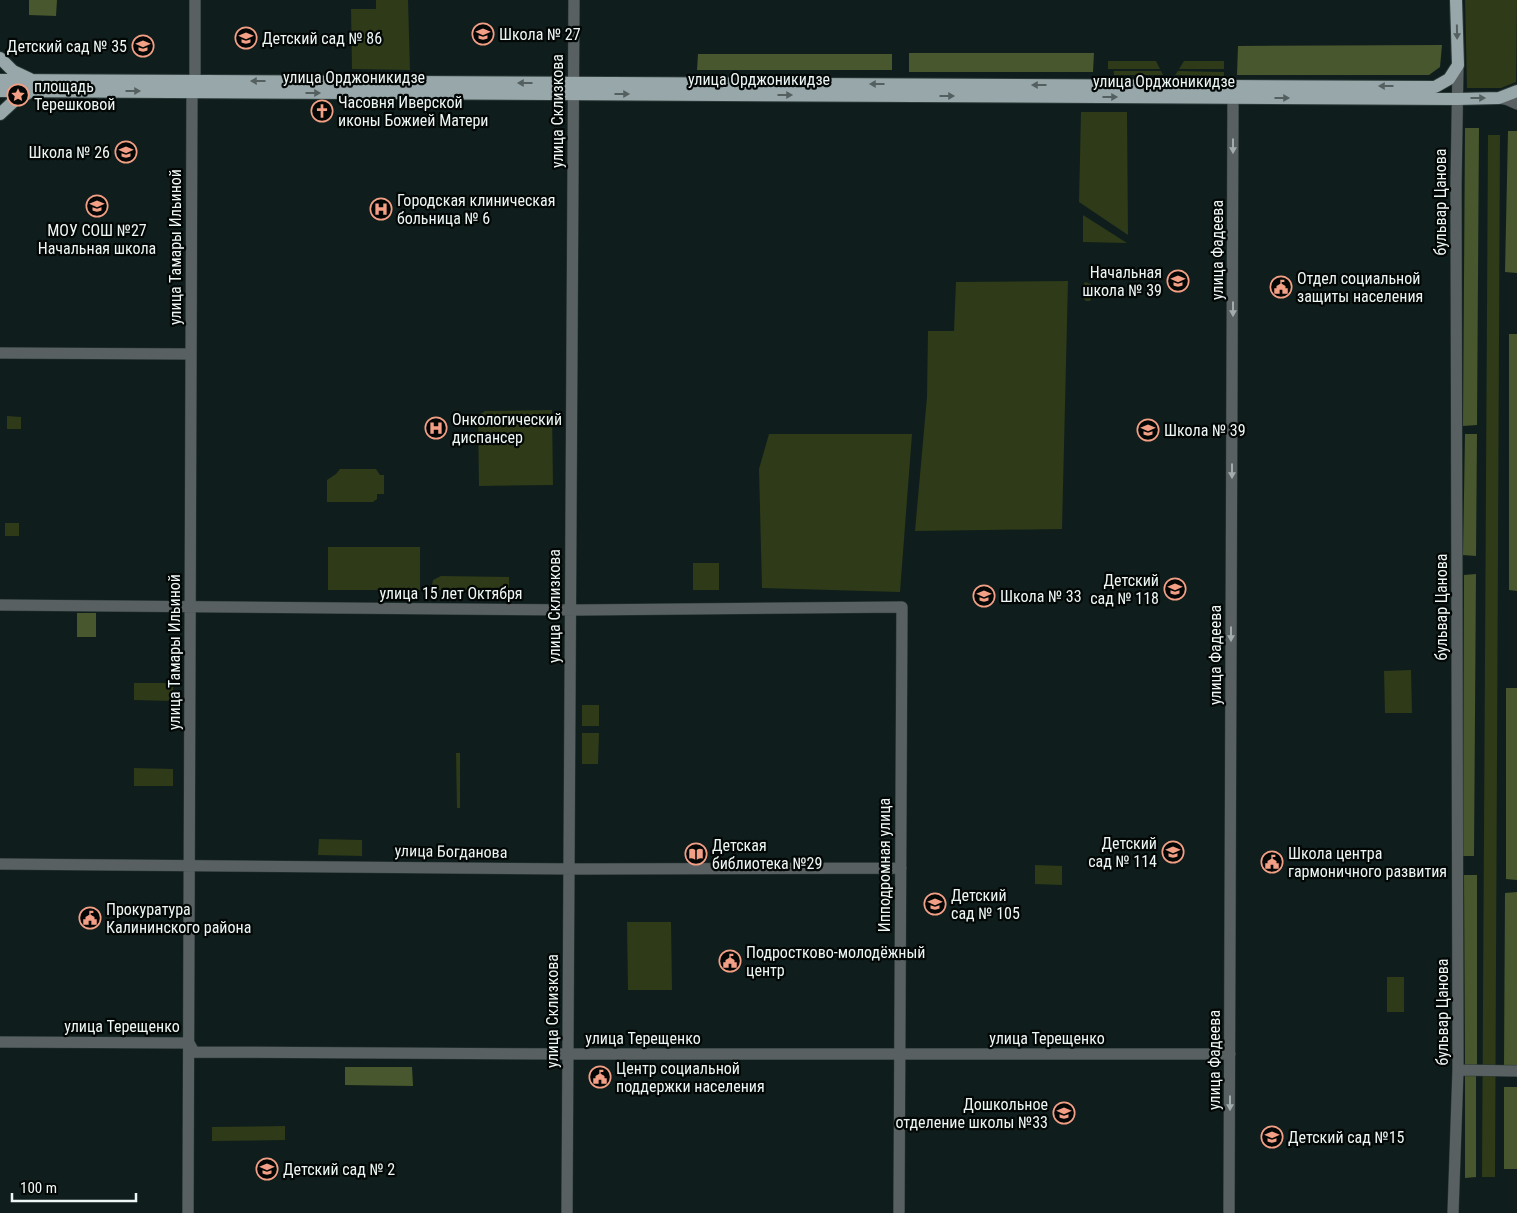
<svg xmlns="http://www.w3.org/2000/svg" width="1517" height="1213" viewBox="0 0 1517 1213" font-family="'Roboto Condensed',sans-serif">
  <rect width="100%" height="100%" fill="#0f1e1c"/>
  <path fill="#2e3a18" d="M376 0H408L410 70 352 69 351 9H376Z
    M1465 0H1517L1516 82 1501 88H1467Z
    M1108 61H1156L1160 69H1108Z
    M1184 61H1224V69H1179Z
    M1114 71H1161L1163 75H1114Z
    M1178 71 1224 72V76L1175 75Z
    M1081 112H1127L1128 235 1079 202Z
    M1488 135H1500L1495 1177H1482Z
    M1083 215 1127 243 1083 242Z
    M1068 281 1062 529 915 531 927 397 928 331H954L956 282Z
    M1085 282 1091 284V299L1090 301H1086L1084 299V284Z
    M552 410 553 485 479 486 478 416 485 411Z
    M7 416 21 417V429H7Z
    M769 434H912L900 592 762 588 759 469Z
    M340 469H376L380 475H384V494H377V499L373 502H327V480L336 474Z
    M5 523H19V536H5Z
    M328 547H420V590H328Z
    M693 563H719V590H693Z
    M441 576 509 577V591L431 590 433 580Z
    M1411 670 1412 713H1385L1384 671Z
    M134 683H173V701L134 700Z
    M582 705H599V726H582Z
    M582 733H599L598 764H582Z
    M456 753H460V808H457Z
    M134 768 173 769V786H134Z
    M319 839 362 840V856L318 855Z
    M1035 865 1062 866V885L1035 884Z
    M627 922H671L672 990H628Z
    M1387 977H1404V1012H1387Z
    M285 1126V1140L212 1141V1127Z"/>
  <path fill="#48572d" d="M29 0H57L56 16 29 15Z
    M1442 45 1440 67 1429 75H1237L1238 46Z
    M909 53H1094L1093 72H909Z
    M698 54H892V70H697Z
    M1465 128H1479L1477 425 1463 426Z
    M1508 131H1517V273L1505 272Z
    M1509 334H1517V591L1509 590Z
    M1465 434H1477L1476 556 1463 555Z
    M1476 574 1474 856H1463L1464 575Z
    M77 613H96V637H77Z
    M1506 688H1517V880L1506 879Z
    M1464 875H1477V1065H1465Z
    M1517 892V1065H1504L1505 893Z
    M345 1067H412L413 1086 345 1085Z
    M1465 1076H1476V1177L1465 1178Z
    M1504 1087H1517V1169H1504Z"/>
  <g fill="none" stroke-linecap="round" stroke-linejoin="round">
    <g stroke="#2a3836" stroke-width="12">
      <path id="minor" d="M195 81V0
        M1499 98 1508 100 1517 104
        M0 353 191 354
        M0 605 579 610 902 607 899 1213
        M0 864 578 869 901 868
        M0 1042 189 1043 194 1052 568 1054H1230
        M1458 1070 1517 1071
        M188 1213 192 92
        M567 1213 574 0
        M1229 1213 1233 97
        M1453 1213 1458 1070 1456 185 1458 65"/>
    </g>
    <g stroke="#2a3836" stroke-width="14">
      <path id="major" d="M0 58 13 71 30 79
        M0 80 1435 87 1449 79 1458 65 1456 0
        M0 91 1457 99 1499 98 1517 91
        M0 114 14 101 30 92"/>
    </g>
    <use href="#minor" stroke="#596062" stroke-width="11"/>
    <use href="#major" stroke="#97a7aa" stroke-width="12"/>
  </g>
  <defs><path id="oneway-solid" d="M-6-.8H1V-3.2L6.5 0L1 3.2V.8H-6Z" transform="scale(1.25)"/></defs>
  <g fill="#545f60">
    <use href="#oneway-solid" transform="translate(1457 32) rotate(89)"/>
    <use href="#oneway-solid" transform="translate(258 81) rotate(-180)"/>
    <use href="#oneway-solid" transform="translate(525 83) rotate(-180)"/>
    <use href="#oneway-solid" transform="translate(877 84) rotate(-180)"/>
    <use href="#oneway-solid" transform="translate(1039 85) rotate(-180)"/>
    <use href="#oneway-solid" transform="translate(1386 86) rotate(-180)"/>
    <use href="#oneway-solid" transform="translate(133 91)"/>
    <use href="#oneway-solid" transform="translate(313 93)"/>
    <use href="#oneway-solid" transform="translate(622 94)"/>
    <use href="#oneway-solid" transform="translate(785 95)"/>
    <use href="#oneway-solid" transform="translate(947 96)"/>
    <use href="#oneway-solid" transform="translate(1110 97)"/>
    <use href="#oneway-solid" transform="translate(1282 98)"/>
    <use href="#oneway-solid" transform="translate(1478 98)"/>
  </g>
  <g fill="#a3acac">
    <use href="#oneway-solid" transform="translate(1233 146) rotate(90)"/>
    <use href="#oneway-solid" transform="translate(1233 309) rotate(90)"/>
    <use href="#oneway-solid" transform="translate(1232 471) rotate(90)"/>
    <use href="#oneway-solid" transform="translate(1231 634) rotate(90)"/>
    <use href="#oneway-solid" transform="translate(1230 1103) rotate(90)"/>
  </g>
  <defs>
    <g id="school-ring" transform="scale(1.125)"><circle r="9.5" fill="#030706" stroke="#f39f85" stroke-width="1.5"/><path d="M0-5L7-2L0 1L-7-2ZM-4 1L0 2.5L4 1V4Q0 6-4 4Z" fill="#f39f85"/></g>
    <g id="sight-ring" transform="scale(1.125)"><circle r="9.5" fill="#030706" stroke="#f39f85" stroke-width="1.5"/><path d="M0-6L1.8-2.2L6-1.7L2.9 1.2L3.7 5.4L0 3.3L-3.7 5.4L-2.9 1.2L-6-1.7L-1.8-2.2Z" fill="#f39f85"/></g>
    <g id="church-ring" transform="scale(1.125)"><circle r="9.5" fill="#030706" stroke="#f39f85" stroke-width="1.5"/><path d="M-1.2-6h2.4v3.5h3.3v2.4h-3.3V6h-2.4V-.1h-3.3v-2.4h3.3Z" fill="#f39f85"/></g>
    <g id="hospital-ring" transform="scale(1.125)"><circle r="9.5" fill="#030706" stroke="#f39f85" stroke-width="1.5"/><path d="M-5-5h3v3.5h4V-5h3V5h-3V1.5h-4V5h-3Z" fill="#f39f85"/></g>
    <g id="civic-ring" transform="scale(1.125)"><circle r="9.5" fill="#030706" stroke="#f39f85" stroke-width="1.5"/><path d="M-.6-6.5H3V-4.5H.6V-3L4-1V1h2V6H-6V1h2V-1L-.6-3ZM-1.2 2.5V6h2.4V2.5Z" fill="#f39f85"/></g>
    <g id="library-ring" transform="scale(1.125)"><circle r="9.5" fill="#030706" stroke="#f39f85" stroke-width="1.5"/><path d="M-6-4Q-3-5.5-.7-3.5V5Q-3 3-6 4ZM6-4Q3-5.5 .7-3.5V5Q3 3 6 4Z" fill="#f39f85"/></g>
  </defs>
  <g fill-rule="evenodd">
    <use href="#school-ring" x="483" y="34"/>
    <use href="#school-ring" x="246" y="38"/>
    <use href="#school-ring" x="143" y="46"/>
    <use href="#sight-ring" x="18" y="95"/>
    <use href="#church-ring" x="322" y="111"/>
    <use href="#school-ring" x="126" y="152"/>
    <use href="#school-ring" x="97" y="206"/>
    <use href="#hospital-ring" x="381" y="209"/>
    <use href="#school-ring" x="1178" y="281"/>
    <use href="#civic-ring" x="1281" y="287"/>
    <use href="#hospital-ring" x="436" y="428"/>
    <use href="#school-ring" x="1148" y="430"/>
    <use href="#school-ring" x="1175" y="589"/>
    <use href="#school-ring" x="984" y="596"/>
    <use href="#school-ring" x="1173" y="852"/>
    <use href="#library-ring" x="696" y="854"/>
    <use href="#civic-ring" x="1272" y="862"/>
    <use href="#school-ring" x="935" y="904"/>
    <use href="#civic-ring" x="90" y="918"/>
    <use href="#civic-ring" x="730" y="961"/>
    <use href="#civic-ring" x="600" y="1077"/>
    <use href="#school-ring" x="1064" y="1113"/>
    <use href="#school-ring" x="1272" y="1137"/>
    <use href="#school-ring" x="267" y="1169"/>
  </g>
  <g text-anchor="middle" stroke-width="4.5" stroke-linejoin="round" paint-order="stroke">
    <g font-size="16" fill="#edf7f5" stroke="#030706" text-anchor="start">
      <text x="499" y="40">Школа № 27</text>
      <text x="262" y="44">Детский сад № 86</text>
      <text x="127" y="52" text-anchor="end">Детский сад № 35</text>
      <text x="34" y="92">площадь<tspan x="34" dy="18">Терешковой</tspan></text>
      <text x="338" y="108">Часовня Иверской<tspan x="338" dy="18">иконы Божией Матери</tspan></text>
      <text x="110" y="158" text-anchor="end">Школа № 26</text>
      <text x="397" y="206">Городская клиническая<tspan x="397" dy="18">больница № 6</tspan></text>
      <text x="97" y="236" text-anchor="middle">МОУ СОШ №27<tspan x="97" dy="18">Начальная школа</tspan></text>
      <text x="1162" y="278" text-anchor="end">Начальная<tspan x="1162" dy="18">школа № 39</tspan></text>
      <text x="1297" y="284">Отдел социальной<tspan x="1297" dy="18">защиты населения</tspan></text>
      <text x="452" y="425">Онкологический<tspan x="452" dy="18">диспансер</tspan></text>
      <text x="1164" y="436">Школа № 39</text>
      <text x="1159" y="586" text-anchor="end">Детский<tspan x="1159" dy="18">сад № 118</tspan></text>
      <text x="1000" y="602">Школа № 33</text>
      <text x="1157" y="849" text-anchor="end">Детский<tspan x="1157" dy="18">сад № 114</tspan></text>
      <text x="712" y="851">Детская<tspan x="712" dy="18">библиотека №29</tspan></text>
      <text x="1288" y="859">Школа центра<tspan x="1288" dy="18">гармоничного развития</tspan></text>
      <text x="951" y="901">Детский<tspan x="951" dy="18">сад № 105</tspan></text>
      <text x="106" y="915">Прокуратура<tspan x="106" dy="18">Калининского района</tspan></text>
      <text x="746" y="958">Подростково-молодёжный<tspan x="746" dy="18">центр</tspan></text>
      <text x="616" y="1074">Центр социальной<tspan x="616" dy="18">поддержки населения</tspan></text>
      <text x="1048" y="1110" text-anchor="end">Дошкольное<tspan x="1048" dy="18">отделение школы №33</tspan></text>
      <text x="1288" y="1143">Детский сад №15</text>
      <text x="283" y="1175">Детский сад № 2</text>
    </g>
    <g font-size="16" fill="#edf7f5" stroke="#030706">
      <text x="354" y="83">улица Орджоникидзе</text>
      <text x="759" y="85">улица Орджоникидзе</text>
      <text x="1164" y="87">улица Орджоникидзе</text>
      <text transform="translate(557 111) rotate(-90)" y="6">улица Склизкова</text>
      <text transform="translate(1440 202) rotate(-90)" y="6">бульвар Цанова</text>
      <text transform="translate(175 247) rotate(-90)" y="6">улица Тамары Ильиной</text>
      <text transform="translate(1217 250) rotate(-90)" y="6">улица Фадеева</text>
      <text x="451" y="599">улица 15 лет Октября</text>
      <text transform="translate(554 606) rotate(-90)" y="6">улица Склизкова</text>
      <text transform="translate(1441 607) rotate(-90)" y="6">бульвар Цанова</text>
      <text transform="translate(174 652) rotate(-90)" y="6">улица Тамары Ильиной</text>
      <text transform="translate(1215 655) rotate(-90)" y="6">улица Фадеева</text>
      <text transform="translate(451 851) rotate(1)" y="6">улица Богданова</text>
      <text transform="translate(884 865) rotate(-90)" y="6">Ипподромная улица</text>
      <text transform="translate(552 1011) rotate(-90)" y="6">улица Склизкова</text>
      <text transform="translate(1442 1012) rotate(-90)" y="6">бульвар Цанова</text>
      <text x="122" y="1032">улица Терещенко</text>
      <text x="643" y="1044">улица Терещенко</text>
      <text x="1047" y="1044">улица Терещенко</text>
      <text transform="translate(1214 1060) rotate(-90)" y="6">улица Фадеева</text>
    </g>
  </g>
  <path d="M12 1193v8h124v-8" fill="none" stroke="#edf7f5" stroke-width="2.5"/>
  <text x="20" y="1193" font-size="15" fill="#edf7f5" stroke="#030706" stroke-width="4" paint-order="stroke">100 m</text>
</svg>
